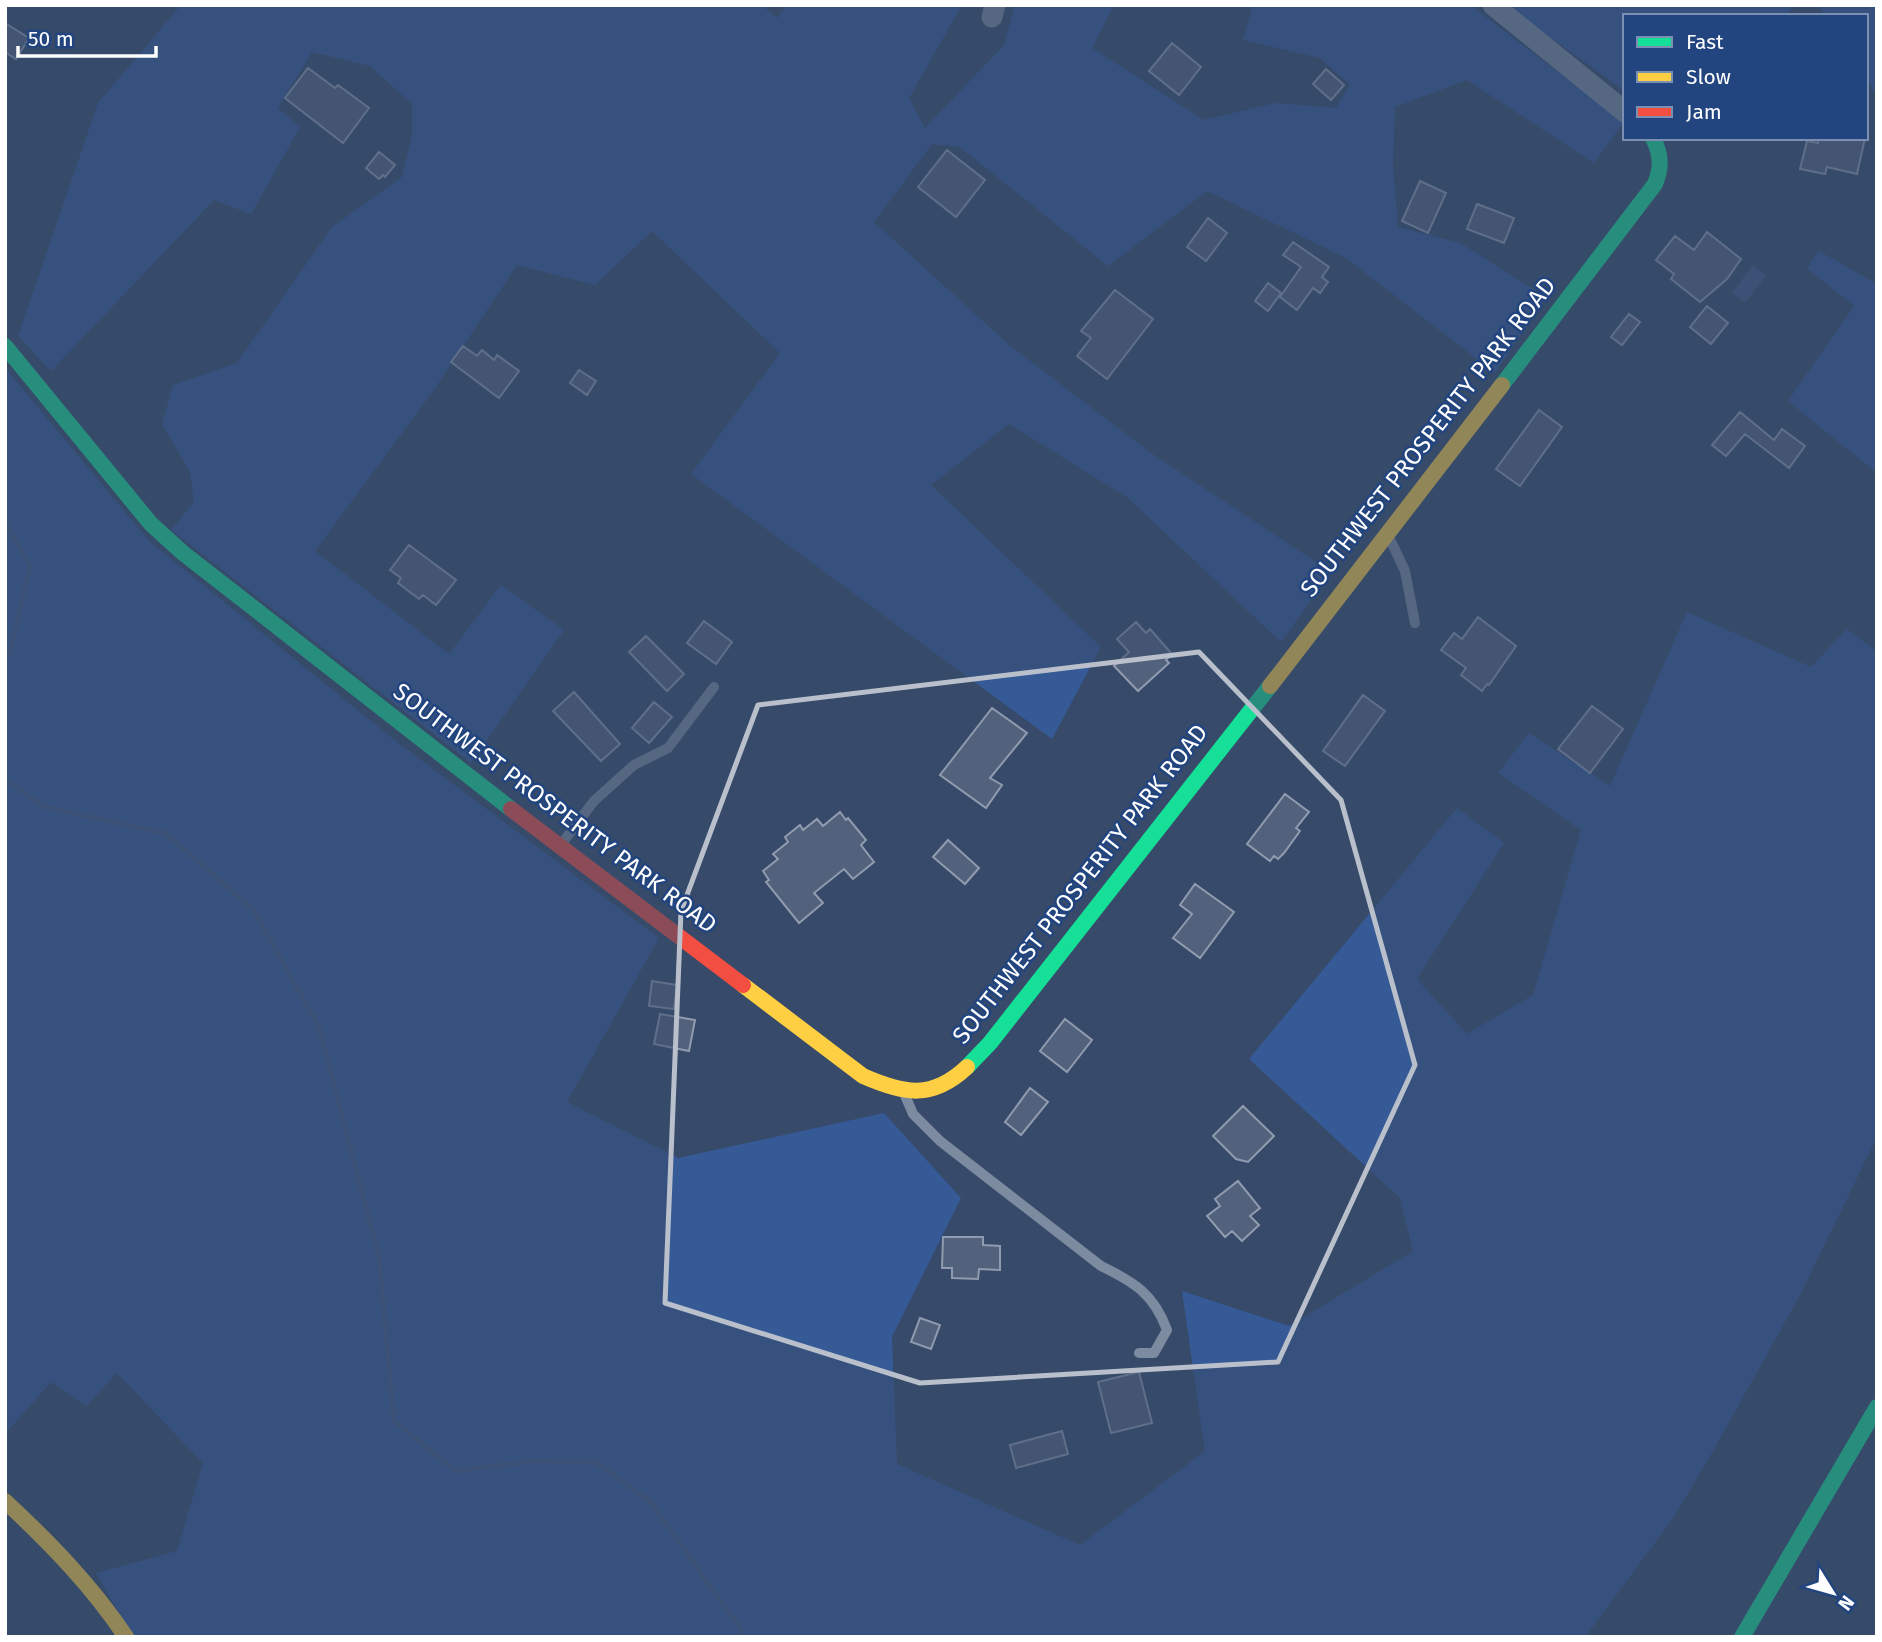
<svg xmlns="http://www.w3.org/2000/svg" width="1882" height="1642" viewBox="0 0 1882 1642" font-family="'Fira Sans',sans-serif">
  <rect width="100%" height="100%" fill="#374a6a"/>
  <path fill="#365a96" d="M181 5H762L777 18 787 5H962L909 98 925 128 1004 45 1015 5H1114L1092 48 1204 120 1275 103 1336 108 1350 85 1320 58 1243 40 1253 5H1470L1624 122 1594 163 1467 80 1395 107 1393 165 1398 227 1460 243 1546 297 1495 373 1346 258 1207 191 1108 266 960 147 932 144 874 222 1009 345 1151 453 1331 572 1281 642 1128 498 1009 424 931 485 1101 647 1052 739 691 474 780 353 652 231 595 285 517 265 433 391 315 551 449 654 501 585 564 630 471 763 171 530 194 502 190 472 162 424 173 385 237 363 332 227 402 177 412 135V104L370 66 312 52 278 108 300 127 251 214 214 200 51 371 18 336 98 103Z
    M1505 5H1794L1785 16H1625V91Z
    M1818 5H1877V97L1866 77V16H1825Z
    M1819 251 1877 284V473L1788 401 1854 306 1807 268Z
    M5 368 150 542 397 742 659 938 567 1102 678 1158 884 1113 961 1198 892 1337 897 1464 1080 1545 1205 1451 1182 1291 1289 1326 1413 1251 1400 1198 1249 1059 1457 808 1504 843 1417 979 1467 1034 1533 995 1581 830 1498 773 1529 733 1610 786 1687 612 1811 667 1847 629 1877 652V1137L1800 1295 1717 1444 1674 1517 1585 1637H133L96 1573 177 1551 203 1463 117 1373 86 1406 51 1382 5 1434Z"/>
  <path fill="#425a84" d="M1753 265 1766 276 1745 303 1732 293Z"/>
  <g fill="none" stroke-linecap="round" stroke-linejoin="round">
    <path stroke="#425a84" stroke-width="5" d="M5 522 30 566 10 652 5 656
      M5 779 45 807 165 833 253 909 319 1027 379 1257 394 1421 456 1471 532 1461 595 1462 650 1501 741 1630V1637"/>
  </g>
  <path fill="#52627c" stroke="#909baf" stroke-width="2" d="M5 23 29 38 16 59 5 52Z
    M1172 43 1201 67 1179 95 1149 71Z
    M308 68 335 88 338 85 369 108 343 143 285 98Z
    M1326 69 1344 85 1331 100 1313 84Z
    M1819 138H1865L1857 174 1827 167 1825 174 1800 169 1807 141 1818 143Z
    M947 150 985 180 956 217 918 187Z
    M379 152 395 165 385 177 383 175 379 179 366 168Z
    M1420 181 1446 193 1428 233 1402 221Z
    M1477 204 1514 218 1504 243 1467 229Z
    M1208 218 1227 233 1206 261 1187 247Z
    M1707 232 1741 259 1727 279 1700 302 1671 279 1674 274 1656 260 1675 236 1694 250Z
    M1293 242 1329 267 1322 277 1328 282 1320 293 1313 288 1297 310 1280 297 1301 267 1283 255Z
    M1268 283 1281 293 1268 311 1255 301Z
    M1115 290 1153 319 1107 379 1077 356 1091 338 1081 331Z
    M1707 306 1728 323 1711 344 1690 327Z
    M1629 314 1640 322 1622 345 1611 337Z
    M463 346 477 356 482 350 494 360 497 355 519 371 499 398 451 362Z
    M579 370 596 381 587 395 570 383Z
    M1539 410 1562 427 1520 486 1496 469Z
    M1740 412 1774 440 1782 429 1805 446 1789 468 1745 434 1726 456 1712 445Z
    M409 545 456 580 436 605 423 595 419 599 398 583 401 578 390 570Z
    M1478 617 1516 646 1489 685 1487 684 1482 691 1461 675 1466 668 1441 650 1454 633 1462 639Z
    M704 621 732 642 716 664 687 643Z
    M1136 622 1146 633 1150 629 1172 654 1166 660 1169 663 1138 691 1114 666 1129 652 1117 639Z
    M646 636 684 674 667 691 629 652Z
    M574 692 620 744 601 761 553 711Z
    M1363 695 1385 711 1345 766 1323 751Z
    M654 702 672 717 649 743 632 728Z
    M1592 706 1623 729 1590 773 1558 749Z
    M992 708 1027 733 990 778 1002 785 986 808 940 775Z
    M1285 794 1309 812 1296 828 1300 831 1284 853 1278 859 1274 856 1270 861 1247 844Z
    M840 812 846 820 848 818 866 840 861 845 874 862 853 879 844 869 814 893 823 903 799 923 766 882 769 880 763 871 778 859 773 854 788 842 785 837 800 825 803 830 817 819 823 826Z
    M948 840 979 868 965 884 933 857Z
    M1195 884 1234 912 1200 958 1173 938 1192 914 1180 905Z
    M652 981 677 985 674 1009 649 1006Z
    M660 1014 695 1020 689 1051 654 1044Z
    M1065 1019 1092 1040 1067 1072 1040 1051Z
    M1030 1088 1048 1102 1021 1135 1005 1122Z
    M1243 1106 1274 1136 1248 1162 1236 1159 1213 1136Z
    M1238 1181 1260 1208 1250 1216 1259 1225 1242 1241 1232 1231 1225 1237 1207 1216 1220 1206 1215 1199Z
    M943 1237H983V1245L1000 1246V1270L979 1269 978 1279 952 1278V1268H942Z
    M920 1318 940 1325 931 1349 911 1342Z
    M1139 1372 1152 1423 1111 1433 1098 1382Z
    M1062 1431 1068 1454 1016 1468 1010 1445Z"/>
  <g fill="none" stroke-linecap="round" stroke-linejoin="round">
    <path stroke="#7d8ba0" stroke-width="10" d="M1389 537 1405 571 1415 623
      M560 846 594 801 634 765 668 748 714 687
      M904 1093 913 1114 940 1141 1101 1266C1134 1282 1154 1294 1167 1330L1154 1353H1139"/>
    <path stroke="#7d8ba0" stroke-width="21" d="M1493 5 1625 112
      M992 17 995 5"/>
    <path stroke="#16e098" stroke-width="16" d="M5 346 151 524 183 553 511 809
      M1502 385 1655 184C1662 167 1661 154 1653 138
      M967 1067 990 1043 1270 686
      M1742 1637 1877 1407"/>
    <path stroke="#ffcf43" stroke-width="16" d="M1270 686 1502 385
      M743 985 863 1076C904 1094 932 1100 967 1067
      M5 1501C50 1543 92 1586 126 1637"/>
    <path stroke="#f24e42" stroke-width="16" d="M511 809 743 985"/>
  </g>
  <path d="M0 0H1882V1642H0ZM1199 652 1341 800 1415 1065 1278 1362 920 1383 665 1303 681 911 758 705Z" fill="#374a6a" fill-opacity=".55" fill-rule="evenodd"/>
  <path fill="none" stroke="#b9c0cb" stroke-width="5" stroke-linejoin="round" d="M1199 652 1341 800 1415 1065 1278 1362 920 1383 665 1303 681 911 758 705Z"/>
  <g text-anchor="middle" stroke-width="5" stroke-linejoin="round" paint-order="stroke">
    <g font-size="24" fill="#fff" stroke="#22457f">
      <text transform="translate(1428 437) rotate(-52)" y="8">SOUTHWEST PROSPERITY PARK ROAD</text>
      <text transform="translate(555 808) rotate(37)" y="8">SOUTHWEST PROSPERITY PARK ROAD</text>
      <text transform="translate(1080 884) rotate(-52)" y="8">SOUTHWEST PROSPERITY PARK ROAD</text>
    </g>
  </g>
  <rect width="1882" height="1642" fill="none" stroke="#ffffff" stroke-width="14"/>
  <rect x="1623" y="14" width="245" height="126" fill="#22457f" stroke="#7a8fb2" stroke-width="2"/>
  <rect x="1637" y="37" width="35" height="10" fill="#16e098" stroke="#7a8fb2" stroke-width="2"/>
  <text x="1686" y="49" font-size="21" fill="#ffffff">Fast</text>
  <rect x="1637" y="72" width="35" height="10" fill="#ffcf43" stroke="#7a8fb2" stroke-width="2"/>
  <text x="1686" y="84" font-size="21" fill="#ffffff">Slow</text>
  <rect x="1637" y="107" width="35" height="10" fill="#f24e42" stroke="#7a8fb2" stroke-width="2"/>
  <text x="1686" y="119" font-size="21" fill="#ffffff">Jam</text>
  <g transform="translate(1833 1593) rotate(127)" stroke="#22457f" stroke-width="5" paint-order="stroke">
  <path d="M0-5L12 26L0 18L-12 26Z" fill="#ffffff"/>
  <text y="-10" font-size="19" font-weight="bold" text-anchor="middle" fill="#ffffff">N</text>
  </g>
  <path d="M18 46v10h138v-10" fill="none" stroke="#ffffff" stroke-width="3.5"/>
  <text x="28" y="46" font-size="21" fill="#ffffff" stroke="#22457f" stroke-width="5" paint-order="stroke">50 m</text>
</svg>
